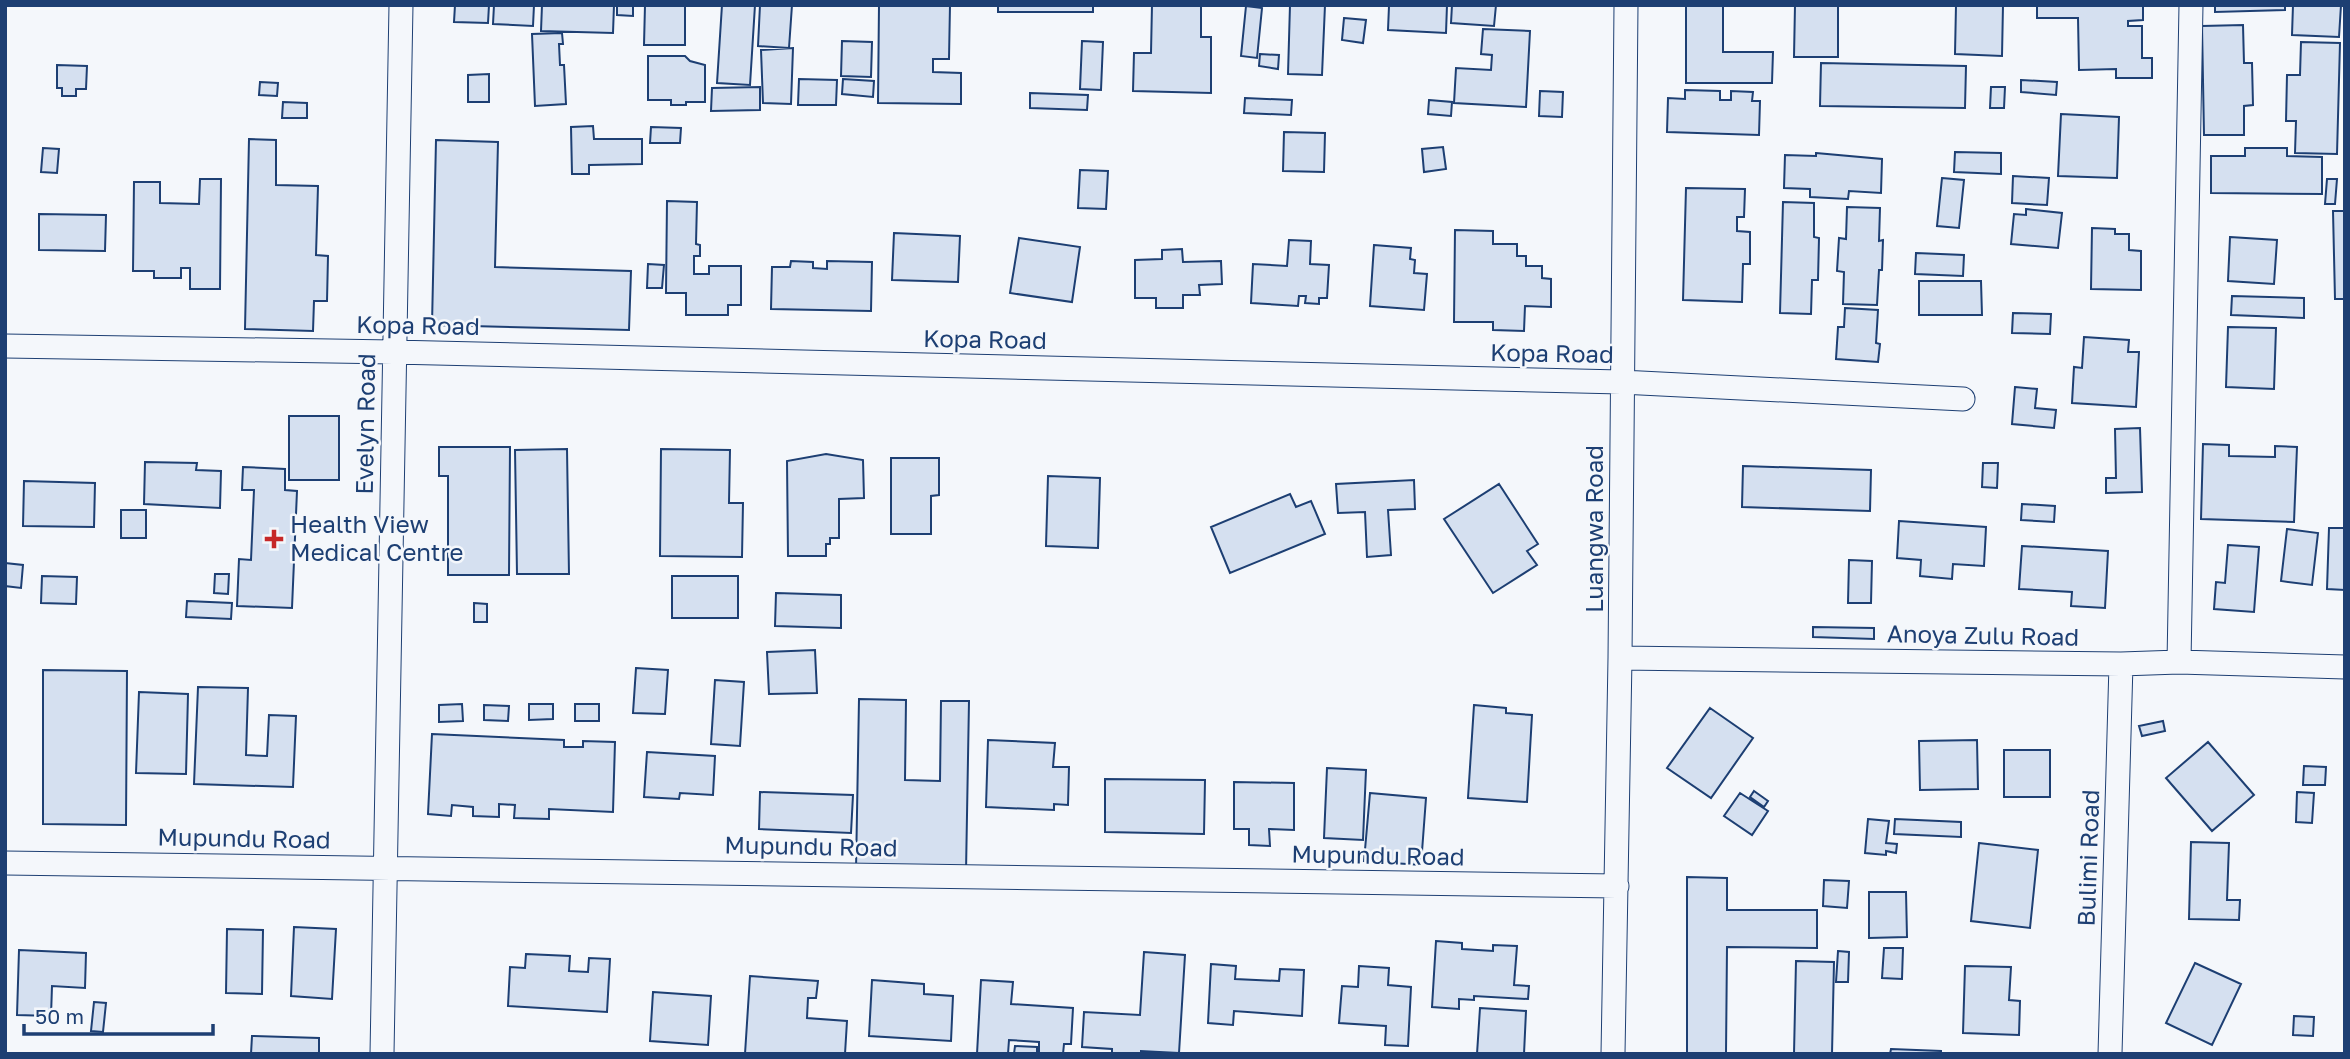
<svg xmlns="http://www.w3.org/2000/svg" width="2350" height="1059" viewBox="0 0 2350 1059" font-family="'Golos Text',sans-serif">
  <rect width="100%" height="100%" fill="#f4f7fb"/>
  <path fill="#d5e0f0" stroke="#1d3f73" stroke-width="2" d="M455 5H489L488 23 454 22Z
    M494 5H534L533 26 493 24Z
    M542 5H614L613 33 541 31Z
    M617 5H633V16L617 15Z
    M645 5H685V45H644Z
    M722 5H755L750 85 717 83Z
    M760 5H792L789 48 758 46Z
    M879 5H950L949 59H933V72L961 73V104L878 103Z
    M998 5H1093V12H998Z
    M1152 5H1201V37H1211V93L1133 91 1134 53H1151Z
    M1290 5H1325L1322 75 1288 74Z
    M1370 5H1447L1446 33 1388 30 1389 6Z
    M1452 5H1496L1494 26 1451 23Z
    M1686 5H1723V52H1773L1772 83H1686Z
    M1795 5H1838V57H1794Z
    M1956 5H2003L2002 56 1955 54Z
    M2037 5H2143V20L2128 21V26H2142V58H2152V78H2116V69L2079 70 2078 18H2037Z
    M2215 5H2285V10L2215 12Z
    M2293 5H2341L2339 37 2292 35Z
    M1246 6 1262 8 1257 58 1241 56Z
    M1344 18 1366 20 1363 43 1342 40Z
    M2243 25 2244 63H2252L2253 105 2244 106V135H2204L2202 26Z
    M1483 29 1530 31 1526 107 1454 103 1456 68 1491 70 1492 55 1481 54Z
    M562 33 563 44H559L560 65H564L566 104 535 106 532 34Z
    M842 41 872 42 871 77 841 76Z
    M1082 41 1103 42 1101 90 1080 89Z
    M2301 42 2340 43 2337 154 2295 153 2296 121H2286L2287 75H2300Z
    M793 48 791 104 763 103 761 50Z
    M1260 54 1279 55 1278 69 1259 66Z
    M648 56H685L690 61 705 65V102H686V105H671V100H648Z
    M1821 63 1966 66 1965 108 1820 106Z
    M57 65 87 66 86 89H76V96H62V88H57Z
    M489 74V102H468V75Z
    M799 79 837 80 836 105H798Z
    M843 79 874 81 873 97 842 94Z
    M2021 80 2057 82 2056 95 2021 92Z
    M260 82 278 83 277 96 259 95Z
    M760 87V110L711 111 712 88Z
    M1991 87H2005L2004 108H1990Z
    M1685 90 1720 91V100H1731V91L1753 92 1752 101H1760L1759 135 1667 132 1668 98 1685 99Z
    M1540 91 1563 92 1562 117 1539 116Z
    M1030 93 1088 95 1087 110 1030 108Z
    M1245 98 1292 100 1291 115 1244 113Z
    M1429 100 1452 102 1451 116 1428 114Z
    M283 102 307 103V118H282Z
    M2061 114 2119 117 2117 178 2058 176Z
    M593 126 594 139H642V164L589 165V174H572L571 127Z
    M651 127 681 128 680 143H650Z
    M1284 132 1325 133 1324 172 1283 171Z
    M249 139 276 140V185L318 186 316 255 328 256 327 301H314L313 331 245 329Z
    M436 140 498 142 495 267 631 271 629 330 432 325Z
    M1443 147 1446 169 1424 172 1422 149Z
    M43 148 59 149 57 173 41 172Z
    M2245 148H2287V156L2322 157V194L2211 193V156H2245Z
    M1955 152 2001 153V174L1954 172Z
    M1816 153 1882 159 1881 193 1849 191 1848 199 1810 197V189L1784 188 1785 155 1816 156Z
    M1080 170 1108 171 1106 209 1078 208Z
    M2013 176 2049 178 2047 205 2012 203Z
    M1942 178 1964 180 1959 228 1937 226Z
    M200 179H221L220 289H190V268H181V278H154V271H133L134 182H160V203L199 204Z
    M2327 179H2337L2335 204H2325Z
    M1686 188 1745 189 1744 217H1737V231L1750 232V264H1743L1742 302 1683 300Z
    M667 201 697 202 696 244 700 245V256H694V274H709V266H741V305H728V315H686V293H666Z
    M1783 202 1814 203V237L1819 238 1818 280H1812L1811 314 1780 313Z
    M1847 207 1880 208 1879 241 1883 240 1882 270H1879L1877 305 1843 304 1844 272 1837 271 1839 238 1846 239Z
    M2026 209 2062 213 2058 248 2011 244 2014 214 2026 215Z
    M2333 211H2345V299H2335Z
    M39 214 106 215 105 251 39 250Z
    M2092 228 2115 229V234H2129V250L2141 251V290L2091 289Z
    M1455 230 1493 231V244H1517V256H1526V266H1542V278L1551 279V307L1525 306 1524 331 1493 330V322H1454Z
    M894 233 960 236 958 282 892 280Z
    M2230 237 2277 240 2274 284 2228 281Z
    M1019 238 1080 247 1072 302 1010 293Z
    M1289 240 1311 241 1310 264 1329 265 1327 298H1319V304L1305 303 1306 296H1299L1298 306 1251 303 1253 264 1287 266Z
    M1374 245 1411 248 1410 259 1415 260 1414 273 1427 274 1424 310 1370 306Z
    M1182 249 1183 262 1221 261 1222 284 1199 285 1200 295H1183V308H1156V298H1135V260L1162 259V250Z
    M1916 253 1964 255 1963 276 1915 274Z
    M791 261 813 262V268L827 269V261L872 262 871 311 771 309 772 267H790Z
    M648 264 664 265 662 288H647Z
    M1919 281H1981L1982 315H1919Z
    M2232 296 2304 298V318L2231 315Z
    M1845 308 1878 310 1876 343 1880 344 1878 362 1836 359 1838 327H1844Z
    M2013 313 2051 314 2050 334 2012 333Z
    M2228 327 2276 328 2274 389 2226 387Z
    M2084 337 2129 340 2128 352H2139L2136 407 2072 403 2074 367 2082 368Z
    M2015 387 2037 389 2035 408 2056 410 2054 428 2012 424Z
    M289 416H339V480H289Z
    M2140 428 2142 492 2106 493V478H2116L2115 429Z
    M2203 444 2229 445V456L2275 457V446L2297 447 2294 522 2201 519Z
    M439 447H510L509 575H448V476H439Z
    M567 449 569 574H517L515 450Z
    M661 449 730 450 729 503H743L742 557 660 556Z
    M826 454 863 460 864 498 839 499V538H830V544H826V556H788L787 461Z
    M891 458H939V495L931 496V534H891Z
    M145 462 197 463 196 470 221 471 220 508 144 504Z
    M1983 463H1998L1997 488 1982 487Z
    M1743 466 1871 470 1870 511 1742 507Z
    M243 467 285 469V490L297 491 292 608 237 606 239 559 251 560 254 490H242Z
    M1048 476 1100 478 1098 548 1046 546Z
    M1414 480 1415 509 1388 510 1391 555 1367 557 1365 512 1338 513 1336 484Z
    M24 481 95 483 94 527 23 526Z
    M1499 484 1538 544 1527 551 1537 565 1493 593 1444 519Z
    M1290 494 1296 507 1311 501 1325 534 1230 573 1211 527Z
    M2022 504 2055 506 2054 522 2021 520Z
    M121 510H146V538H121Z
    M1899 521 1986 527 1984 566 1953 564 1952 579 1920 576 1921 560 1897 558Z
    M2329 528H2345V590L2327 589Z
    M2287 529 2318 533 2312 585 2281 581Z
    M2228 545 2259 547 2254 612 2214 609 2216 582 2225 583Z
    M2022 546 2108 551 2105 608 2071 606 2072 592 2019 589Z
    M1849 560 1872 561 1871 603H1848Z
    M5 563 23 565 21 588 5 586Z
    M215 574H229L228 594 214 593Z
    M42 576 77 577 76 604 41 603Z
    M672 576H738V618H672Z
    M776 593 841 595V628L775 626Z
    M187 601 232 603 231 619 186 617Z
    M474 603 487 604V622H474Z
    M1813 627 1874 628V639L1813 637Z
    M815 650 817 693 769 694 767 652Z
    M636 668 668 670 665 714 633 713Z
    M43 670 127 671 126 825 43 824Z
    M715 680 744 682 740 746 711 744Z
    M198 687 248 688 246 755 267 756 269 715 296 716 293 787 194 784Z
    M139 692 188 694 186 774 136 773Z
    M859 699 906 700 905 780 940 781 941 701H969L966 872 856 870Z
    M462 704 463 721 439 722V705Z
    M529 704H553V719L529 720Z
    M575 704H599V721H575Z
    M484 705 509 706 508 721 484 720Z
    M1474 705 1506 708V713L1532 715 1527 802 1468 798Z
    M1710 708 1753 738 1711 798 1667 768Z
    M2163 721 2165 731 2142 736 2139 726Z
    M432 734 564 740V747H583V741L615 742 613 812 549 809V819L514 818 515 805 499 804V817L473 816V807L452 805 451 816 428 814Z
    M988 740 1055 743 1053 767H1069L1068 805 1054 804V810L986 807Z
    M1977 740 1978 789 1920 790 1919 741Z
    M2208 742 2254 795 2212 831 2166 778Z
    M2004 750H2050V797H2004Z
    M647 752 715 756 713 795 680 793 679 799 644 797Z
    M2304 766 2326 767 2325 785H2303Z
    M1327 768 1366 770 1363 840 1324 838Z
    M1105 779 1205 780 1204 834 1105 832Z
    M1234 782 1294 783V830L1269 829 1270 846 1249 845V829H1234Z
    M1754 791 1768 801 1764 807 1750 797Z
    M760 792 853 795 851 833 759 829Z
    M2297 792 2314 793 2312 823 2296 822Z
    M1370 793 1426 798 1421 865 1364 861Z
    M1740 793 1768 811 1752 835 1724 816Z
    M1868 819 1889 821 1886 843 1897 844 1896 853 1886 851V855L1865 853Z
    M1895 819 1961 822V837L1894 834Z
    M2191 842 2229 843 2227 900H2240L2239 920 2189 919Z
    M1979 843 2038 850 2030 928 1971 921Z
    M1687 877 1727 878V910H1817V948L1727 947 1726 1054H1687Z
    M1824 880 1849 881 1847 908 1823 906Z
    M1869 892H1906L1907 937 1869 938Z
    M294 927 336 929 332 999 291 996Z
    M227 929 263 930 262 994 226 993Z
    M1436 941 1462 943V949L1493 951V945L1517 946 1514 985 1529 986 1528 999 1474 996V1000L1459 999V1009L1432 1007Z
    M1884 948H1903L1902 979 1882 978Z
    M19 950 86 953 85 988 52 986 51 1016 17 1015Z
    M1838 951 1849 952 1848 982H1836Z
    M1144 952 1185 955 1179 1053 1141 1051V1054H1112V1049L1082 1047 1084 1012 1140 1015Z
    M526 954 570 956 569 971 588 972 589 958 610 959 607 1012 508 1006 510 967 525 968Z
    M1796 961 1834 962 1832 1054H1794Z
    M2195 963 2241 984 2212 1045 2166 1023Z
    M1211 964 1236 966 1235 979 1279 981 1280 969 1304 970 1302 1016 1234 1011 1233 1025 1208 1023Z
    M1359 966 1389 968 1388 985 1411 987 1408 1046 1385 1045 1386 1026 1339 1023 1342 986 1358 987Z
    M1965 966 2011 967 2009 1000 2020 1001 2019 1035 1963 1033Z
    M750 976 818 981 816 998H808L807 1018 847 1021 845 1054H745Z
    M872 980 924 984V994L953 996 951 1041 869 1036Z
    M981 980 1013 982 1011 1004 1073 1008 1071 1044H1064L1063 1054H1039V1042L1009 1040 1008 1054H977Z
    M653 992 711 996 708 1045 650 1041Z
    M94 1002 106 1003 103 1032 91 1031Z
    M1480 1008 1526 1011 1524 1054H1477Z
    M2294 1016 2314 1017 2313 1036 2293 1035Z
    M252 1036 319 1038V1054H251Z
    M1015 1046 1037 1047V1054H1014Z
    M1891 1049 1941 1051V1054H1890Z"/>
  <g fill="none" stroke-linecap="round" stroke-linejoin="round">
    <g stroke="#1d3f73" stroke-width="25">
      <path id="minor" d="M5 346 393 352 1621 382 1963 399
        M1620 658 2121 664 2179 662 2345 667
        M2179 662 2191 5
        M5 863 1617 886
        M382 1054 401 5
        M1613 1054 1620 658 1626 5
        M2110 1054 2121 664"/>
    </g>
    <use href="#minor" stroke="#f4f7fb" stroke-width="23"/>
  </g>
  <path fill="#c62828" stroke="#f4f7fb" stroke-width="2.5" d="M270.5 528.5h7v7h7v7h-7v7h-7v-7h-7v-7h7z"/>
  <g text-anchor="middle" stroke-width="5" stroke-linejoin="round" paint-order="stroke">
    <g font-size="24" fill="#1d3f73" stroke="#f4f7fb">
      <text transform="translate(418 326) rotate(1)" y="8">Kopa Road</text>
      <text transform="translate(985 340) rotate(1)" y="8">Kopa Road</text>
      <text transform="translate(1552 354) rotate(1)" y="8">Kopa Road</text>
      <text transform="translate(366 424) rotate(-89)" y="8">Evelyn Road</text>
      <text transform="translate(1595 529) rotate(-90)" y="8">Luangwa Road</text>
      <text transform="translate(1983 636) rotate(1)" y="8">Anoya Zulu Road</text>
      <text transform="translate(244 839) rotate(1)" y="8">Mupundu Road</text>
      <text transform="translate(811 847) rotate(1)" y="8">Mupundu Road</text>
      <text transform="translate(1378 856) rotate(1)" y="8">Mupundu Road</text>
      <text transform="translate(2089 858) rotate(-88)" y="8">Bulimi Road</text>
    </g>
    <g font-size="24" fill="#1d3f73" stroke="#f4f7fb" text-anchor="start">
      <text x="290" y="533">Health View<tspan x="290" dy="28">Medical Centre</tspan></text>
    </g>
  </g>
  <rect width="2350" height="1059" fill="none" stroke="#1d3f73" stroke-width="14"/>
  <path d="M24 1024v10h189v-10" fill="none" stroke="#1d3f73" stroke-width="3.5"/>
  <text x="35" y="1024" font-size="21" fill="#1d3f73" stroke="#f4f7fb" stroke-width="5" paint-order="stroke">50 m</text>
</svg>
